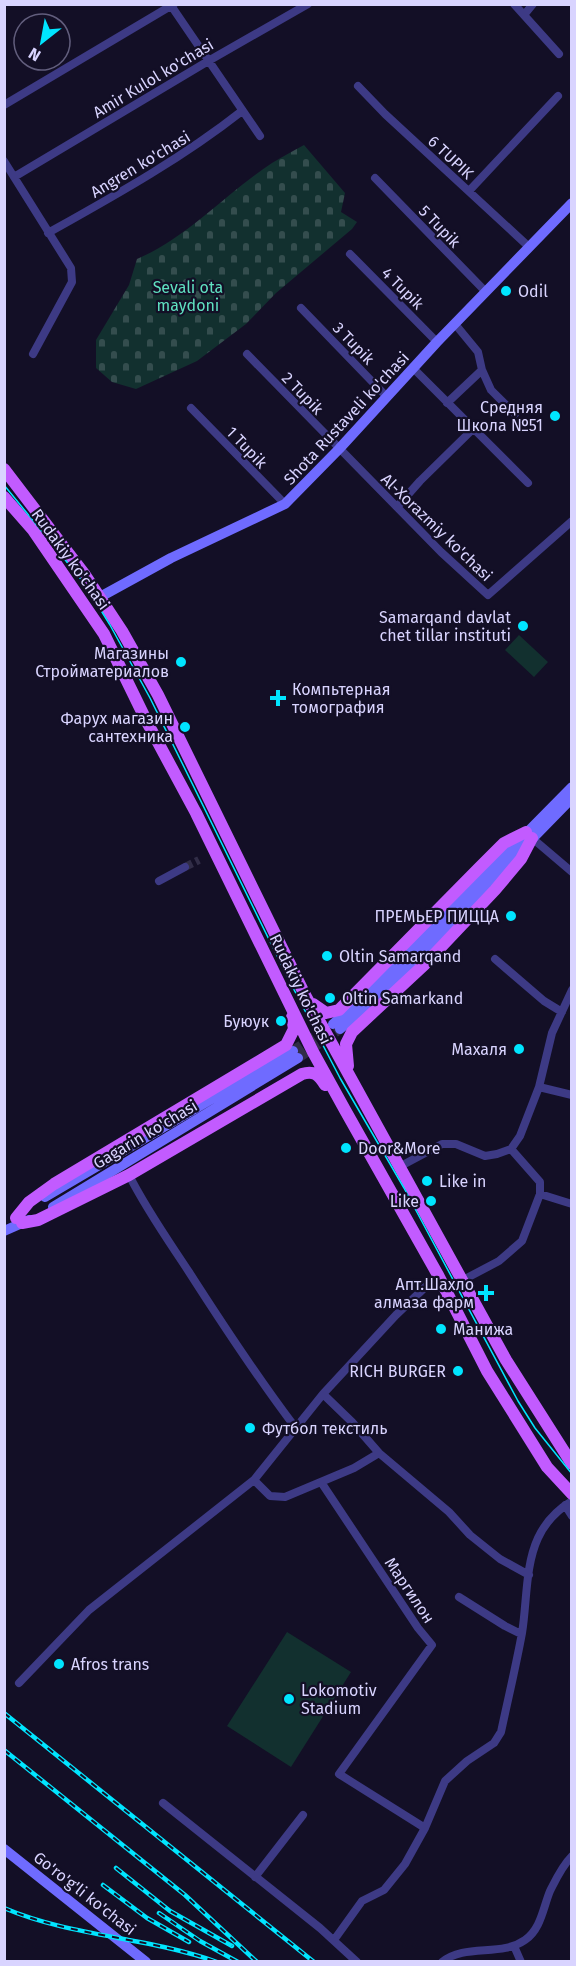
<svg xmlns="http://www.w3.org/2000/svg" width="576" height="1966" viewBox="0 0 576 1966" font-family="'Fira Sans',sans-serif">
  <defs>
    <pattern id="cemetery-stones" width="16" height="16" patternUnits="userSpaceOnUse" patternTransform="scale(1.5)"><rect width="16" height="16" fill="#12302f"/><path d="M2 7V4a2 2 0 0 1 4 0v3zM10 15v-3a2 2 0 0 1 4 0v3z" fill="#344d4e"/></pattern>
  </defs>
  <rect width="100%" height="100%" fill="#130f26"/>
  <path fill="url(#cemetery-stones)" d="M304 145 345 193 341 212 357 222 352 229 276 293 246 324 197 361 136 389 112 382 96 368V340L129 285 137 259C188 237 226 193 272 163 282 157 293 151 304 145Z"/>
  <path fill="#12302f" d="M519 635 548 662 534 677 505 650Z
    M287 1632 351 1672 291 1767 227 1726Z"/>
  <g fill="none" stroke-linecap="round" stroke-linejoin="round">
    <path stroke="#312d47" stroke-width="8" stroke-dasharray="8 4" stroke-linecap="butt" d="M185 867 199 860"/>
    <path stroke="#312d47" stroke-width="10" stroke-dasharray="10 5" stroke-linecap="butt" d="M293 1051 330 1026
      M298 1058 340 1029"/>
    <path stroke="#3d3a85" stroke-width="8" d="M170 4 260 136
      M514 4 559 54
      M524 15 533 4
      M358 86 385 114 528 246
      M4 105 174 4
      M4 161 71 268 72 282 33 354
      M14 177 210 60 308 4
      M375 178 486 292
      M469 191 558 96
      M48 233C114 196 181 159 242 111
      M350 254 437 342
      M301 308 387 397
      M455 324 478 352 482 370 491 390 515 414
      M247 354 441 552 488 595 572 521
      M413 368 528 483
      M447 403 482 370
      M191 408 285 504
      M397 507 420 481 474 428
      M532 838 572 872
      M159 881 185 867
      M495 959 544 1001 562 1012
      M572 990 552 1033 539 1087 572 1095
      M511 1149 520 1136 539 1087
      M399 1167 442 1144H456L485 1156 497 1154 511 1149 540 1182V1194
      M129 1175C146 1209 168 1240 189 1272 223 1325 257 1377 295 1427
      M463 1280 499 1261 522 1241 540 1194 572 1204
      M323 1394 352 1422 379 1453 449 1512 470 1535 500 1559 529 1575
      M254 1480 270 1496 285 1497 354 1468 379 1453
      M321 1482 418 1628 432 1645 339 1774 425 1828
      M565 1505 572 1516
      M459 1597 505 1626 521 1634
      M19 1683 89 1610 254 1480 323 1394 396 1315 438 1275
      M163 1803 320 1928 357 1962
      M255 1877 303 1815
      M334 1940 362 1901 384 1890 405 1864 425 1828 445 1781 467 1761 494 1743 501 1732C508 1699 516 1666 522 1633 527 1603 525 1566 538 1538 545 1523 557 1510 572 1501
      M514 1946 521 1962
      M442 1962C465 1943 501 1957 525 1940 541 1929 543 1908 550 1891 556 1879 562 1866 572 1856"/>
    <path stroke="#6f6bff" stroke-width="10" d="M100 597 171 558 285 504 339 449 437 342 572 203
      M333 1024 363 999 572 787
      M340 1029 381 994 572 798
      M45 1197 293 1051
      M53 1207 298 1058
      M4 1231 29 1220
      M4 1849 146 1962"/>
    <path stroke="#c25bff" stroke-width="12" d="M4 469 85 575 122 631 158 695 305 995 506 1360 572 1464
      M4 497 33 530 104 634 147 722 196 813 313 1052 345 1110 438 1275 487 1371 547 1467 572 1494
      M313 1004 326 1013 339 1010 479 868 504 843 526 832
      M348 1066 346 1044 352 1032 425 964 495 890 521 859 532 838
      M16 1218 29 1202 54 1184 286 1045 294 1029 292 1017
      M22 1223 38 1220 129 1175 302 1074C314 1070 319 1075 325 1085"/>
    <path stroke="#00e5ff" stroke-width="1.5" d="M4 485 84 583 110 625 150 698 289 980 340 1078 404 1188 518 1401 535 1428 572 1474"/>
    <g stroke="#00e5ff" stroke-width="4.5">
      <path id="rail" d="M4 1713 314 1962
        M4 1750 185 1895 257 1962
        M116 1868 170 1911 232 1946
        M103 1885 147 1918 189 1942
        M4 1908C72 1937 148 1937 217 1962
        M159 1913 200 1941 238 1962"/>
    </g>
    <use href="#rail" stroke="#130f26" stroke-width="2" stroke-dasharray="7" stroke-linecap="butt"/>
  </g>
  <g fill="#00e5ff" stroke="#130f26" stroke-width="2">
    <circle cx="506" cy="291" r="6"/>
    <circle cx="555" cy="416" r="6"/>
    <circle cx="523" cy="626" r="6"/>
    <circle cx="181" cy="662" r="6"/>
    <path d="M275 689h6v6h6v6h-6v6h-6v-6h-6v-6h6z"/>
    <circle cx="185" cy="727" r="6"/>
    <circle cx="511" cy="916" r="6"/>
    <circle cx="327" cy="956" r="6"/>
    <circle cx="330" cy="998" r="6"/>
    <circle cx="281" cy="1021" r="6"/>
    <circle cx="519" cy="1049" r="6"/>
    <circle cx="346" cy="1148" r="6"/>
    <circle cx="427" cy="1181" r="6"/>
    <circle cx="431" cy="1201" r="6"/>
    <path d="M483 1284h6v6h6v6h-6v6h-6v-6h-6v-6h6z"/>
    <circle cx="441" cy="1329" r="6"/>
    <circle cx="458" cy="1371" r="6"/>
    <circle cx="250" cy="1428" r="6"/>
    <circle cx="59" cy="1664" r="6"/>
    <circle cx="289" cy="1699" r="6"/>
  </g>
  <g text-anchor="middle" stroke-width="4.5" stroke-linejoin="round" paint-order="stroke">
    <g font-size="16" fill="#d9d4ff" stroke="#130f26">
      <text transform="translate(153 78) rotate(-31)" y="6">Amir Kulol ko'chasi</text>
      <text transform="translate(451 157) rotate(43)" y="6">6 TUPIK</text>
      <text transform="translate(140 164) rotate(-31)" y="6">Angren ko'chasi</text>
      <text transform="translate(440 226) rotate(46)" y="6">5 Tupik</text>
      <text transform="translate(403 288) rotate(45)" y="6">4 Tupik</text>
      <text transform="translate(354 343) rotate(46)" y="6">3 Tupik</text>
      <text transform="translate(303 393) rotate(46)" y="6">2 Tupik</text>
      <text transform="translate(346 418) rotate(-47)" y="6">Shota Rustaveli ko'chasi</text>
      <text transform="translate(247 447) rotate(46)" y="6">1 Tupik</text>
      <text transform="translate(437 527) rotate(44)" y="6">Al-Xorazmiy ko'chasi</text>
      <text transform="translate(71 559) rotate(54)" y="6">Rudakiy ko'chasi</text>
      <text transform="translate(301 989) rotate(64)" y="6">Rudakiy ko'chasi</text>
      <text transform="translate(145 1134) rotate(-31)" y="6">Gagarin ko'chasi</text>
      <text transform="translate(410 1590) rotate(56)" y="6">Маргилон</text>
      <text transform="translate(85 1893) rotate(38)" y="6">Go'ro'g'li ko'chasi</text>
    </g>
    <g font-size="16" fill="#5fe0c0" stroke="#130f26">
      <text x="188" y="293">Sevali ota<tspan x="188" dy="18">maydoni</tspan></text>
    </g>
    <g font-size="16" fill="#d9d4ff" stroke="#130f26" text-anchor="start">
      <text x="518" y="297">Оdil</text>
      <text x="543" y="413" text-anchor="end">Средняя<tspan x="543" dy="18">Школа №51</tspan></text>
      <text x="511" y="623" text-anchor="end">Samarqand davlat<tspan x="511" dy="18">chet tillar instituti</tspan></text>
      <text x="169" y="659" text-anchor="end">Магазины<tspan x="169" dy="18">Стройматериалов</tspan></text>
      <text x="292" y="695">Компьтерная<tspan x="292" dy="18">томография</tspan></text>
      <text x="173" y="724" text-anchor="end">Фарух магазин<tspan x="173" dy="18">сантехника</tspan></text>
      <text x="499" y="922" text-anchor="end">ПРЕМЬЕР ПИЦЦА</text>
      <text x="339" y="962">Oltin Samarqand</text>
      <text x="342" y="1004">Oltin Samarkand</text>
      <text x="269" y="1027" text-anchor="end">Буюук</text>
      <text x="507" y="1055" text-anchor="end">Махаля</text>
      <text x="358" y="1154">Door&amp;More</text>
      <text x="439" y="1187">Like in</text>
      <text x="419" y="1207" text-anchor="end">Like</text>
      <text x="474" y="1290" text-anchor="end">Апт.Шахло<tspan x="474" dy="18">алмаза фарм</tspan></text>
      <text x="453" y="1335">Манижа</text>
      <text x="446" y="1377" text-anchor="end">RICH BURGER</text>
      <text x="262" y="1434">Футбол текстиль</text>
      <text x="71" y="1670">Afros trans</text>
      <text x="301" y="1696">Lokomotiv<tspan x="301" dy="18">Stadium</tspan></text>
    </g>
  </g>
  <rect width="576" height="1966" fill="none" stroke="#d9d4ff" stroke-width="12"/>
  <g transform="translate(42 42) rotate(211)"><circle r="28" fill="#130f26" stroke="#625e7d" stroke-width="1.5"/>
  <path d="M0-4.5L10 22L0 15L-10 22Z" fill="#00e5ff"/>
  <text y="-9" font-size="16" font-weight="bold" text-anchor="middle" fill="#d9d4ff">N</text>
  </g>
</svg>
